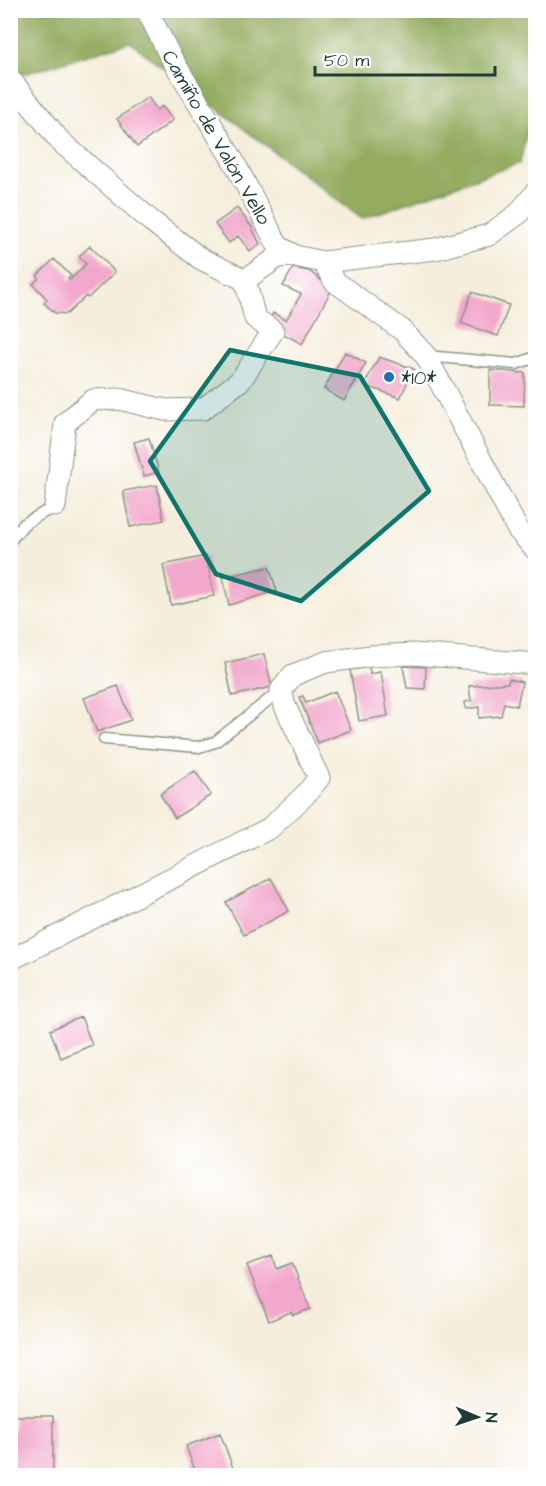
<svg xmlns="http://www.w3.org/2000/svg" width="546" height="1486" viewBox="0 0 546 1486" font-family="'Architects Daughter',sans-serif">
  <rect width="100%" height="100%" fill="#fff"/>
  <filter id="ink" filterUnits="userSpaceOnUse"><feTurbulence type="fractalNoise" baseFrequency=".0167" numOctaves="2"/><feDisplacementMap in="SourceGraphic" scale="12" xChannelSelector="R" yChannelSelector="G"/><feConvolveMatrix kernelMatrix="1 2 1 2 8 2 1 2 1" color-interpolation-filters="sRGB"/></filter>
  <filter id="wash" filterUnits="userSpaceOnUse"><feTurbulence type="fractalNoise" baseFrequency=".008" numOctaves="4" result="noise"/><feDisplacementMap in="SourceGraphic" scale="24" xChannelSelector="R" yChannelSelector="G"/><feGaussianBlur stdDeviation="1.35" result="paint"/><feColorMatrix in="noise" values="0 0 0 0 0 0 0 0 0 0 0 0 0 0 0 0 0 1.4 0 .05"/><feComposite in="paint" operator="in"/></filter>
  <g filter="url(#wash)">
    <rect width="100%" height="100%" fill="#f5eedc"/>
    <path fill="#93ac5f" stroke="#59744a" stroke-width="1.5" d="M11 11H535V96L520 163 362 219 130 42 11 78Z"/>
    <g id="blocks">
      <path fill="#f2a8cc" d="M148 97 157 110 162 106 173 120 137 147 117 119Z
        M237 208 251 226 260 244 250 251 238 236 229 243 215 224Z
        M90 246 115 272 88 298 86 296 67 314 55 313 44 303 47 299 33 284 39 278 37 276 54 259 71 276 68 278 70 280 86 264 79 256Z
        M293 268 309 271 332 289 302 344 267 325 273 313 286 320 301 294 283 286Z
        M472 292 509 305 498 336 461 323Z
        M345 352 366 363 344 401 324 389Z
        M379 357 414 369 400 398 364 385Z
        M490 370 525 373 524 406 490 405Z
        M149 438 159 472 144 476 134 442Z
        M157 485 164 520 130 527 123 491Z
        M206 556 214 596 171 605 163 565Z
        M269 567 277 591 229 605 223 577Z
        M264 654 272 687 232 696 225 663Z
        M403 666 426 667 425 689 407 688Z
        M369 667 370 674 381 672 388 716 359 721 350 670Z
        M509 679 522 682 517 706 504 703 501 716 479 718V707L466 709 465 702 471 701 469 686 508 683Z
        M118 686 131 720 97 732 84 698Z
        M335 691 351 730 318 743 299 697 303 696 306 703Z
        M195 771 211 795 175 818 160 794Z
        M271 878 289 911 244 935 226 902Z
        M81 1017 92 1045 61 1058 50 1030Z
        M273 1256 277 1269 292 1263 310 1309 293 1315 291 1312 269 1321 247 1265Z
        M14 1416H53V1476H10V1433H14Z
        M220 1433 236 1476H197L186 1446Z"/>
    </g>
  </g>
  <g filter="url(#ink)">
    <use href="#blocks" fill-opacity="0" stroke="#8a9688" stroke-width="1.5"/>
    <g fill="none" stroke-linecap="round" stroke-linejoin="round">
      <g stroke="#8a9688" stroke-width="13">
        <path id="lane" d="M426 356 516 364 536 357
          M10 541 24 524 55 506
          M104 739 199 747 215 742 281 690"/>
      </g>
      <g stroke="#8a9688" stroke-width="23">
        <path id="street" d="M147 10 169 54 234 162 278 246 295 256
          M10 79 60 141 150 220 201 259 245 280 278 257 295 256 323 262 334 281 402 330 426 356 518 530 536 550
          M323 262 435 249 489 235 518 214 536 192
          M55 506 65 423 93 400 119 399 165 410 203 409 241 380 273 331 255 318 245 280
          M10 960 270 828 305 795 319 778 285 706 281 690 293 675 326 662 371 656 414 654 536 664"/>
      </g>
      <use href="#lane" stroke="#fff" stroke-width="10"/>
      <use href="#street" stroke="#fff" stroke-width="21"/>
    </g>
  </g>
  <path fill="#0f766e" fill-opacity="0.2" stroke="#0f766e" stroke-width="4.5" stroke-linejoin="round" d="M230 350 360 376 429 491 301 601 216 574 150 461Z"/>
  <circle fill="#1f6fb2" stroke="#fff" stroke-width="2" cx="389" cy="377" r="6"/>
  <g text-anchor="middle" stroke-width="5" stroke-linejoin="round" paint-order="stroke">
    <g font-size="20" fill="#1f3d34" stroke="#fff">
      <text transform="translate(217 137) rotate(60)" y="7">Camiño de Valón Vello</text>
    </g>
    <g font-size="20" fill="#1f3d34" stroke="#fff" text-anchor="start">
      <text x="401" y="384">*10*</text>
    </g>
  </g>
  <rect width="546" height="1486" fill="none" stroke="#fff" stroke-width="36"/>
  <g transform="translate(477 1417) rotate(92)" stroke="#ffffff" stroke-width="4.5" paint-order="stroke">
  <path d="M0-4.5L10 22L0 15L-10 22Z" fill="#1f3d34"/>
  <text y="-9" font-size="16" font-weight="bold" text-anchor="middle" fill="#1f3d34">N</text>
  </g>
  <path d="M315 66v9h180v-9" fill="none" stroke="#1f3d34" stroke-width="3"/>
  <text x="324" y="66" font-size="18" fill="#1f3d34" stroke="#ffffff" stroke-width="4.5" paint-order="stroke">50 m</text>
</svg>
